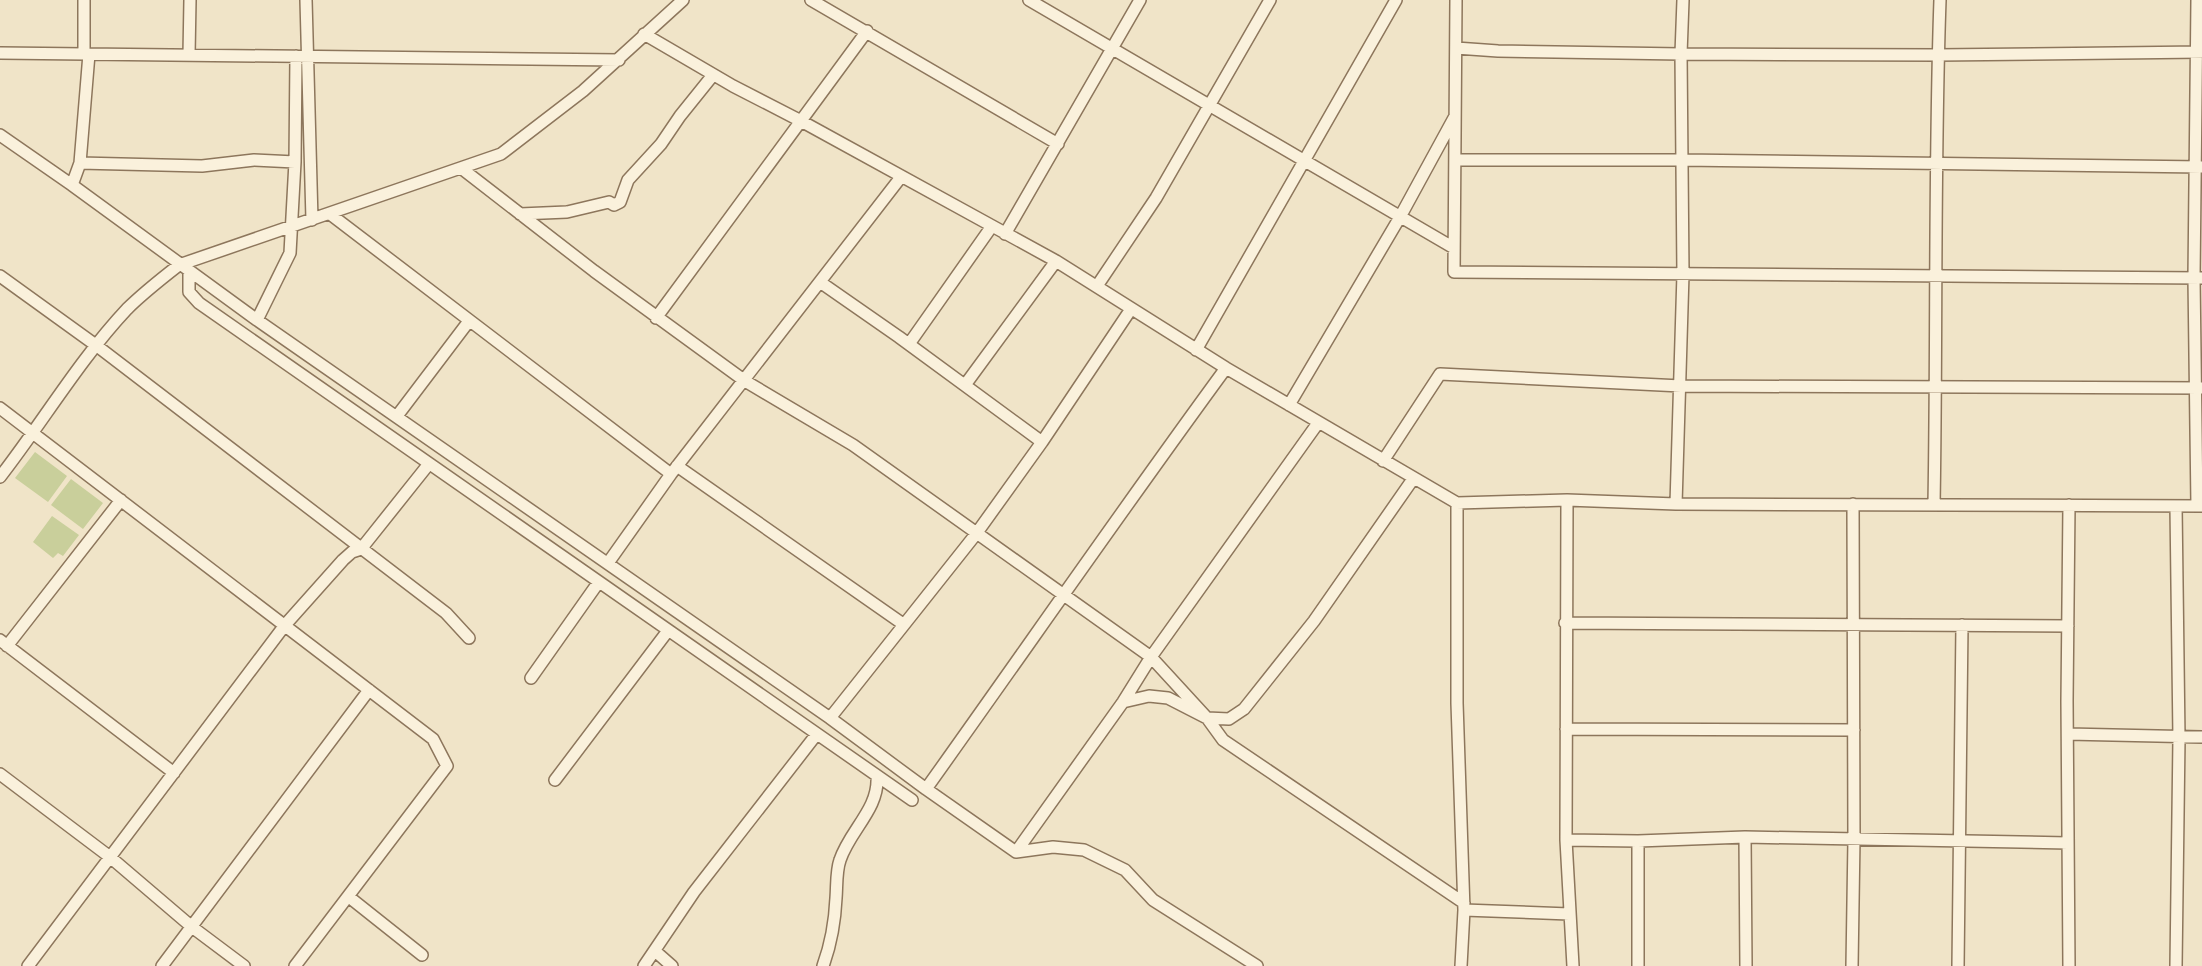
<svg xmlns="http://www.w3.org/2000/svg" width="2202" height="966" viewBox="0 0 2202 966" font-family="Spectral,serif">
  <rect width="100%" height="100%" fill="#f0e4c8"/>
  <path fill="#c9cf9b" d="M35 452 67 476 48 502 15 478Z
    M71 479 103 503 83 529 51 505Z
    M52 516 79 535 63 556 58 553 53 558 33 542Z"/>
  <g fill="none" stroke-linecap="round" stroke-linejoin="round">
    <g stroke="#8d765c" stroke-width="14">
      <path id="minor" d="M306 0 312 220
        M811 0 1058 144
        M1029 0 1454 248
        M1456 0 1454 272 2202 278
        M644 34 733 86 801 121 1056 261 1226 368 1457 503 1567 500 1676 504 2202 506
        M1456 48 1498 51 1681 54 1938 55 2202 52
        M0 53 619 60
        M84 54V0
        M189 55 190 0
        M0 135 72 185 257 320 830 718 926 789 1016 852 1053 847 1084 850 1125 870 1153 900 1257 966
        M1455 160H1682L2202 167
        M80 163 89 54
        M461 168 594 271 745 381 853 445 1151 657 1207 718 1223 740 1464 903
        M72 185 80 163 202 166 254 160 295 162
        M330 214 671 474
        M520 214 567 212 609 202 614 205 620 202 628 180 661 144 680 116 713 75
        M1005 234 1140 0
        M189 272V292L199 303 912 800
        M0 276 97 346 446 613 469 638
        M820 282 899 337 1042 442
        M1097 286 1156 198 1270 0
        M656 318 867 31
        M257 320 290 253 295 162 296 56
        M909 344 992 226
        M1196 350 1396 0
        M965 385 1056 261
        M1289 405 1400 217 1454 118
        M0 408 433 739 447 766 295 966
        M397 416 469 321
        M1383 461 1440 374 1681 386 2202 388
        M677 466 903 624
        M0 477C42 423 80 359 127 309 143 293 161 279 179 265L501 154 583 91 683 0
        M1567 500 1566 840 1573 966
        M1457 503V703L1464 910 1461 966
        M1676 504 1683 274 1681 54 1683 0
        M1934 504C1937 336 1934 168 1940 0
        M2069 505 2067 701 2069 966
        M2197 506 2194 278 2197 0
        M608 563 671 474 901 177
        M1565 623 2068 626
        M0 640 174 773
        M7 646 121 500
        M531 678 598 583
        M1123 702 1149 696 1168 698 1207 718 1229 719 1244 709 1314 621 1413 479
        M830 718 976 534 1042 442 1131 309
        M1566 729 1854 730
        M2068 734 2202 737
        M0 774 110 857 192 927 244 966
        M555 780 667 632
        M926 789C1026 649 1124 507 1226 368
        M1745 837 1746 966
        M1566 840 1638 841 1745 837 2068 843
        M1016 852 1123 702 1151 657 1318 423
        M349 897 422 955
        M1464 910 1569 914
        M655 951 672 966
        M28 966 285 625 343 560 352 552 361 549 428 465
        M162 966 369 690
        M644 966 694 892 816 735
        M823 966C831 944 835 921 836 898 837 886 836 871 840 860 850 830 879 809 877 777
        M1638 966V841
        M1852 966 1854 839 1853 504
        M1958 966 1962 625
        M2176 966 2179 738 2176 506"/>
    </g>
    <use href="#minor" stroke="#faf1dc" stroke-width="11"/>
  </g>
</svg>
